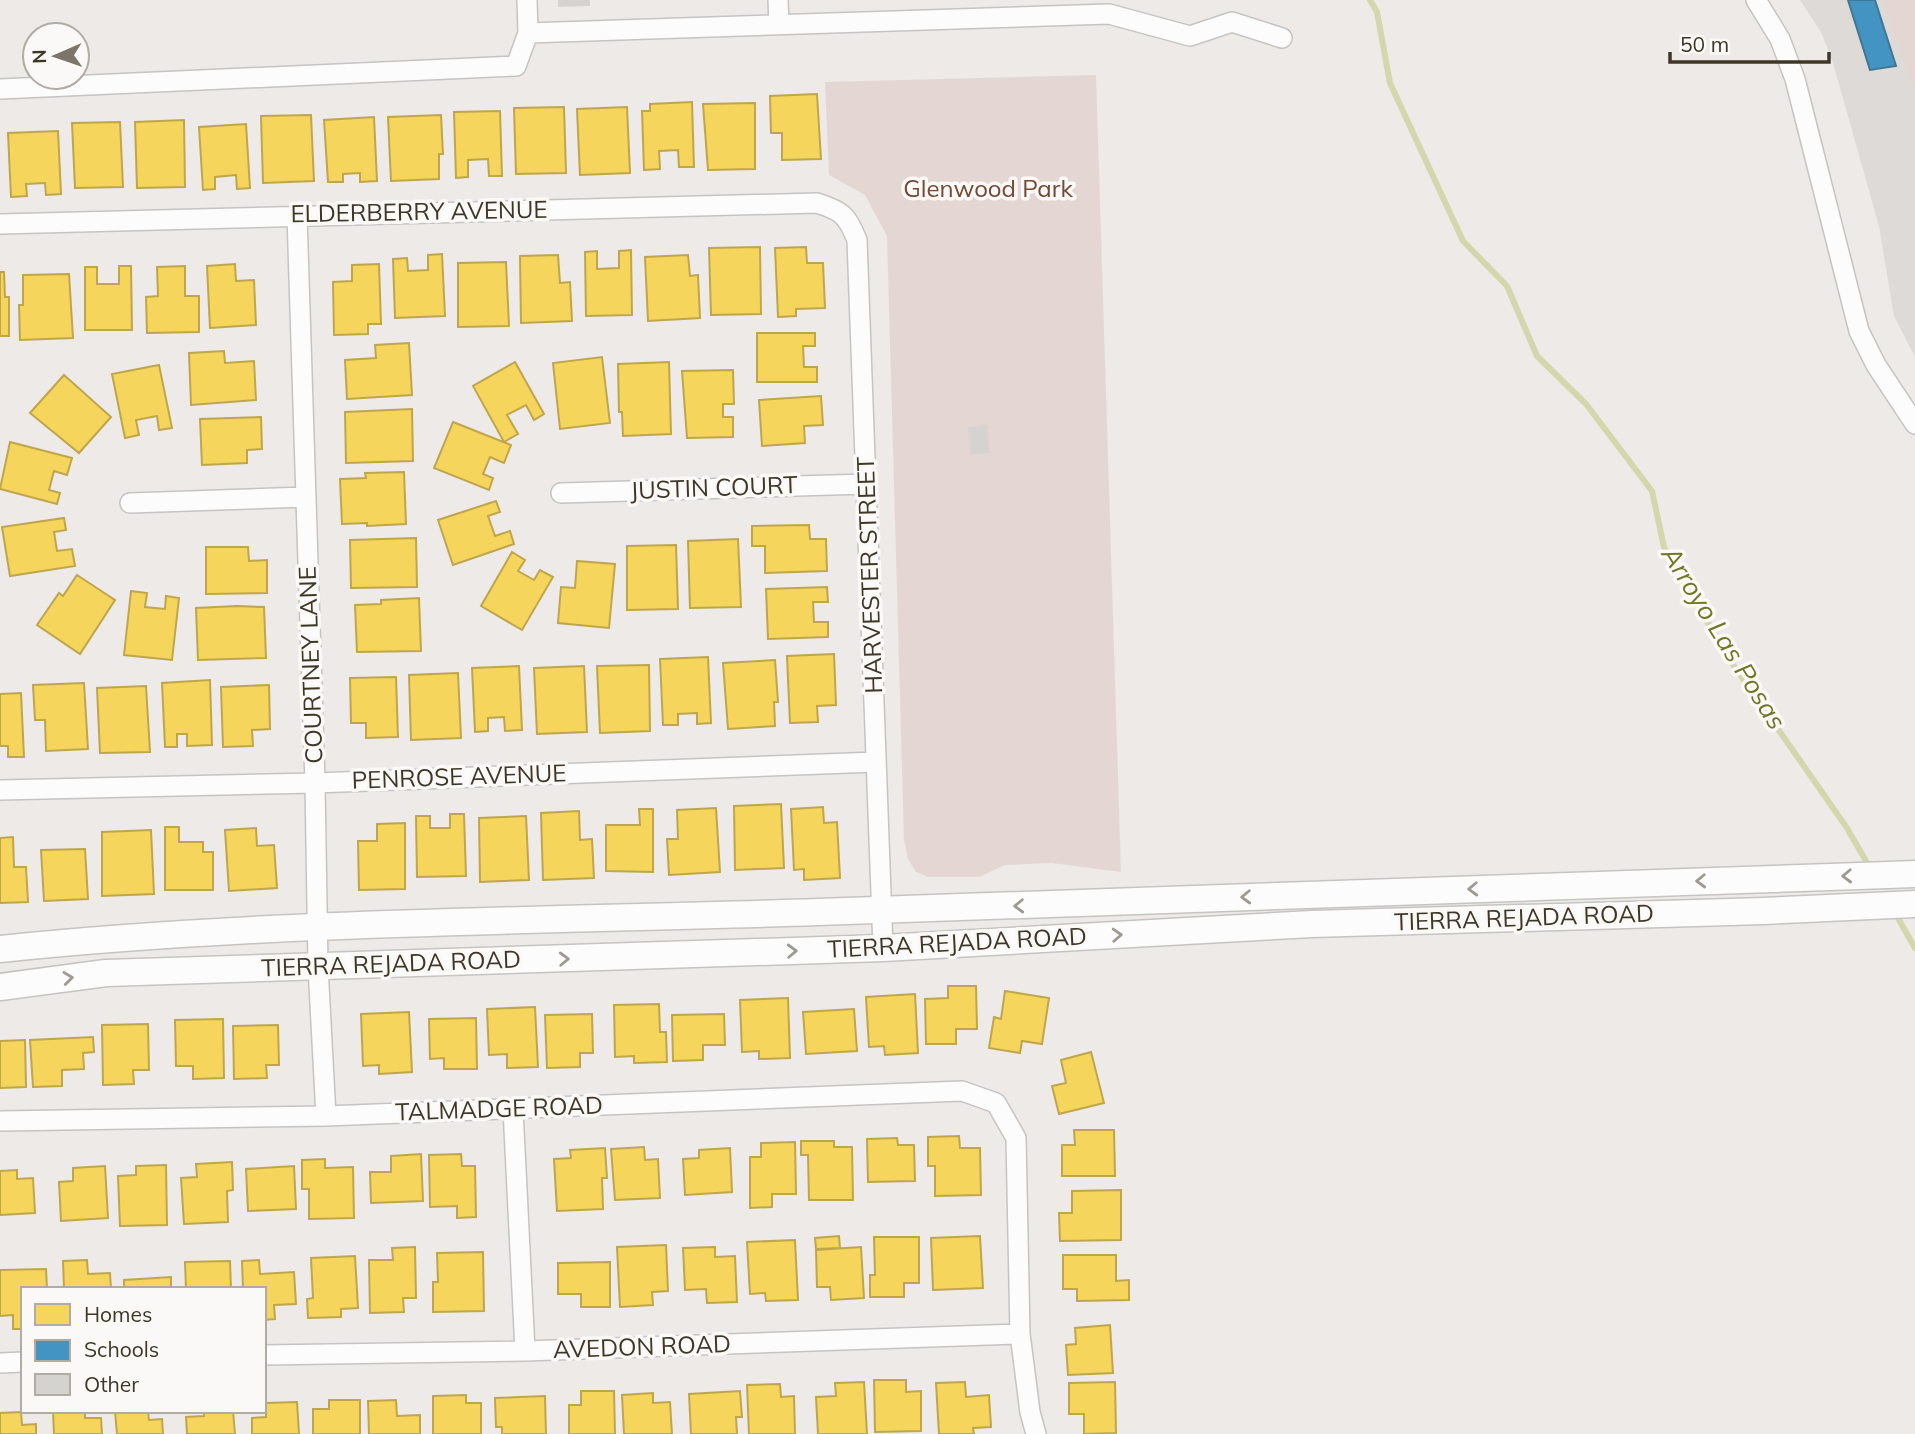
<svg xmlns="http://www.w3.org/2000/svg" width="1915" height="1434" viewBox="0 0 1915 1434" font-family="Mulish,sans-serif">
  <rect width="100%" height="100%" fill="#edeae8"/>
  <path fill="#dedad7" d="M1800 0H1915V357L1894 316 1879 226 1833 63 1821 32Z"/>
  <path fill="#e4d7d3" d="M1884 0H1915V88L1906 69Z
    M1096 75 1121 872 1052 863 1005 865 979 877H928L916 872 908 859 904 840 887 236 865 195 829 175 825 82Z"/>
  <path fill="#f6d55c" stroke="#bfa64c" stroke-width="2" d="M817 94 821 159 782 160V133H771L770 96Z
    M692 102 694 167H679L678 150 659 151 660 169 644 170 642 111H650V104Z
    M755 103V169L708 170 703 104Z
    M564 107 566 173 516 174 514 108Z
    M627 107 630 173 580 175 577 109Z
    M500 111 502 176H489L488 159 468 160V177L456 178 454 112Z
    M311 115 314 181 263 183 261 116Z
    M441 115 443 154H439V179L391 181 388 117Z
    M374 117 377 181 360 182V173L343 174V182H328L324 120Z
    M184 120 185 187 137 188 135 122Z
    M120 122 123 187 75 188 72 123Z
    M246 124 250 188 237 189 236 175 215 177V189L203 190 199 127Z
    M58 131 61 194 46 195 45 183 26 184 27 196 11 197 8 133Z
    M760 247 761 314 711 315 709 248Z
    M806 247 807 263H823L825 308 796 309V316L778 317 775 248Z
    M631 250 632 315 586 316 585 252 597 251V269L619 268V251Z
    M442 254 445 316 395 318 393 259 407 258 408 271 428 270V255Z
    M558 255 560 283 570 282 572 321 521 323 520 256Z
    M688 255 690 276 698 275 700 318 648 321 645 257Z
    M506 262 509 326 458 327V263Z
    M235 264 236 281 254 280 256 325 210 328 207 266Z
    M379 264 381 324H368V334L334 335 333 282 352 281V265Z
    M119 266H131L132 330H85V267H97V284H119Z
    M185 266V296H199V332L147 333 146 297 158 296 157 267Z
    M0 272H4L5 297H9V336H0Z
    M69 274 73 338 20 340 19 305H23V275Z
    M757 333H815V346H803L804 367H817V382H757Z
    M409 343 412 395 347 399 345 360 376 358 375 345Z
    M224 351 225 363 254 361 256 400 191 405 189 353Z
    M602 357 610 423 560 429 553 363Z
    M515 362 544 414 534 420 526 405 507 415 518 434 504 442 473 386Z
    M669 362 671 434 623 436 622 412H619L618 364Z
    M159 365 172 428 159 430 157 416 136 420 139 435 125 438 112 374Z
    M733 370 734 404H723V417H733V437L687 438 682 371Z
    M64 375 111 417 79 453 30 413Z
    M821 396 823 425 804 426 805 443 762 446 759 400Z
    M412 409 413 461 346 463 345 412Z
    M261 417 262 449 247 450V463L202 465 200 419Z
    M453 422 511 445 504 463 490 457 483 474 493 478 489 490 434 468Z
    M10 442 72 458 67 475 54 471 49 490 60 493 57 504 0 489Z
    M404 472 406 524 367 526V523L342 524 340 479 366 478 365 473Z
    M496 501 500 512 488 516 495 536 510 531 514 544 453 565 438 520Z
    M64 518 66 530 54 532 57 551 72 549 75 566 10 576 2 527Z
    M809 525 810 539H826L827 571 765 573V546H752V526Z
    M416 538 417 587 351 588 350 540Z
    M738 539 741 607 690 608 688 541Z
    M676 545 678 609 627 610V546Z
    M206 547H248L249 561 267 560V593L206 594Z
    M512 552 525 560 518 571 534 580 540 570 553 577 522 630 481 606Z
    M577 561 615 564 609 628 558 623 561 587 575 588Z
    M77 575 115 600 80 654 37 625 59 593 63 596Z
    M827 587 828 602H813L814 622H828V637L768 639 766 589Z
    M131 591 147 593 145 607 165 609 166 596 179 598 172 660 124 655Z
    M419 598 421 651 357 652 355 605 381 604V600Z
    M237 606 264 607 266 658 198 660 196 608Z
    M834 654 836 705 817 706 818 722 790 723 787 656Z
    M708 657 711 723 697 724V713L678 714V725H663L660 659Z
    M775 660 778 702H774L775 726 728 729 723 663Z
    M649 665 650 731 600 733 597 666Z
    M519 666 522 730 505 731 504 717 488 718V731L475 732 472 668Z
    M584 666 587 732 537 734 534 668Z
    M458 673 461 738 411 740 409 675Z
    M396 677 398 737 366 738V723H351L350 678Z
    M210 680 212 745 187 746V734H177V747H165L162 683Z
    M84 683 88 749 46 751 45 720H35L33 685Z
    M269 685 270 729 252 730 253 746 223 747 221 687Z
    M146 686 150 752 100 753 97 688Z
    M21 693 24 757H8V746H0V694Z
    M781 804 784 868 735 870 734 806Z
    M823 807 824 823 837 822 840 878 804 880V869L794 870 791 809Z
    M716 808 720 872 669 875 667 839H678L677 810Z
    M639 809H653V872L606 871V825H640Z
    M579 811 580 840 592 839 594 878 543 880 541 813Z
    M450 814H464L466 876 417 877 416 816H430V828H450Z
    M526 816 529 880 480 882 479 818Z
    M405 823V889L359 890 358 841H377V824Z
    M165 827H179V842H203V852H213V890H165Z
    M256 828 257 846 274 845 277 888 229 891 225 830Z
    M151 830 154 894 102 896V832Z
    M13 837 14 867H26L28 902 0 903V838Z
    M85 849 88 899 44 901 41 850Z
    M948 986H976L977 1029H956V1044H926L925 999 948 998Z
    M1005 991 1049 998 1042 1044 1022 1041 1020 1053 989 1048 994 1017 1001 1019Z
    M915 994 918 1053 885 1055 884 1046 869 1047 866 997Z
    M788 998 790 1058 759 1059V1051L742 1052 740 1000Z
    M659 1004 660 1032H666L667 1062 634 1063V1056L615 1057 614 1005Z
    M535 1007 538 1067 507 1068V1054L489 1055 487 1009Z
    M854 1009 857 1051 806 1054 803 1012Z
    M409 1012 412 1072 379 1074V1065L363 1066 361 1014Z
    M592 1014 593 1053H580V1067L547 1068 545 1015Z
    M724 1014 725 1045H703V1060L673 1061 672 1015Z
    M476 1018 477 1069H444V1058L430 1059 429 1019Z
    M223 1019 224 1078 193 1079V1066H176L175 1020Z
    M148 1024 149 1070H133L134 1084 103 1085 102 1025Z
    M278 1025 279 1065H266L267 1078 234 1079 233 1026Z
    M93 1037 94 1052 83 1053 84 1069 62 1070V1086L33 1087 30 1040Z
    M25 1040 26 1087 0 1088V1041Z
    M1091 1052 1104 1103 1059 1114 1052 1086 1066 1083 1061 1060Z
    M1074 1130H1114L1115 1176H1062V1145H1075Z
    M959 1136 960 1148H980L981 1195 935 1196V1166H928V1137Z
    M897 1138 898 1145H914L915 1181 868 1182 867 1139Z
    M801 1141H834V1147H852L853 1200H809L808 1155H801Z
    M795 1142 796 1194H772V1207L750 1208V1157H761V1143Z
    M644 1147 645 1160 658 1159 660 1198 615 1200 611 1149Z
    M605 1148 607 1178H602L603 1209 557 1211 554 1159 571 1158 570 1150Z
    M730 1148 732 1192 685 1195 683 1159 699 1158V1150Z
    M421 1154 423 1201 371 1203 370 1172H391V1156Z
    M461 1154 462 1166H475L476 1217 457 1218V1206L430 1207 429 1155Z
    M325 1159V1168L353 1167 354 1218 309 1219V1189H302V1160Z
    M232 1162 233 1190 227 1191 228 1222 184 1224 181 1178 197 1177 196 1164Z
    M166 1165 167 1225 120 1226 118 1176 136 1175V1166Z
    M105 1166 108 1218 61 1221 59 1182 73 1181V1168Z
    M294 1166 296 1209 248 1211 246 1169Z
    M17 1170V1179L33 1178 35 1213 0 1215V1171Z
    M1121 1190V1240L1060 1241 1059 1213H1072V1191Z
    M839 1236 840 1248 816 1249 815 1238Z
    M980 1236 983 1288 933 1290 931 1238Z
    M874 1237H919V1283H904V1297H870V1275H875Z
    M795 1240 798 1300 766 1301 765 1293 750 1294 747 1242Z
    M666 1245 668 1291 652 1292 653 1305 620 1307 617 1247Z
    M415 1247 416 1298H403L404 1312 370 1313 369 1260H393L392 1248Z
    M715 1247V1257L735 1256 737 1302 707 1303 706 1289 685 1290 683 1248Z
    M861 1247 864 1298 831 1300 830 1287H817L816 1250Z
    M483 1252 484 1311 433 1312V1282H438L437 1253Z
    M1063 1255H1116V1281L1129 1280V1300L1077 1301V1289H1063Z
    M355 1256 358 1308 341 1309V1317L308 1318 307 1299 313 1298 311 1258Z
    M87 1260 88 1274 110 1273 111 1289H64L63 1261Z
    M259 1260 260 1274 294 1272 296 1304 274 1305 275 1319 264 1320V1289H243L242 1261Z
    M230 1261 231 1289H186L185 1262Z
    M610 1262V1307H581V1294H558V1263Z
    M46 1269 47 1289H23V1329H13V1315L0 1316V1270Z
    M171 1277V1289H124V1280Z
    M1110 1325 1113 1373 1068 1375 1066 1345 1076 1344 1075 1328Z
    M874 1380H906V1392L921 1391V1431L875 1432Z
    M864 1382 867 1434H818L816 1397 836 1396 835 1383Z
    M965 1382 966 1397 989 1395 991 1427 973 1428 974 1434H939L936 1383Z
    M1115 1382 1116 1433 1084 1434V1414H1069V1383Z
    M780 1384 781 1397 794 1396 795 1434H749L747 1385Z
    M581 1391H614L615 1434H569V1405H581Z
    M740 1391 742 1417H736L737 1434H691L689 1394Z
    M653 1393V1403L670 1402 672 1434H624L622 1395Z
    M466 1395V1403H481V1434H433V1396Z
    M545 1396 546 1434H502V1427H496L495 1398Z
    M329 1400H360V1434H313V1409H329Z
    M396 1400 397 1416 420 1415V1434H369L368 1401Z
    M297 1402 299 1434H252V1418L266 1417V1403Z
    M53 1411H85V1418H101L102 1434H54Z
    M115 1411H148L149 1420 162 1419 163 1434H117Z
    M204 1411H233L235 1434H187L186 1417 204 1416Z
    M21 1412 22 1425 36 1424V1434H0V1413Z"/>
  <path fill="#4393c3" stroke="#427794" stroke-width="2" d="M1848 0H1875L1896 66 1870 70Z"/>
  <g fill="none" stroke-linecap="round" stroke-linejoin="round">
    <path stroke="#d4d6ac" stroke-width="6" d="M1370 0 1377 12 1390 83 1463 241 1507 286 1537 356 1586 404 1652 491 1664 547 1694 600 1734 666 1847 828 1870 868
      M1894 911 1915 948"/>
  </g>
  <path fill="#d5d3d0" stroke="#d6d3d1" stroke-width="2" d="M559 0H589V5L559 6Z
    M986 426 989 452 971 454 969 428Z"/>
  <g fill="none" stroke-linecap="round" stroke-linejoin="round">
    <g stroke="#c6c4c2" stroke-width="22">
      <path id="minor" d="M527 0 528 33
        M778 0 779 24
        M1756 0 1780 39 1795 79 1859 331 1876 365 1915 424
        M0 89 516 66 528 33 1109 14 1190 36 1232 22 1282 38
        M297 215 315 783 318 967 326 1116
        M0 224 817 203C842 211 847 215 857 240L883 948
        M561 493 867 484
        M130 503 306 497
        M0 790 315 783 876 762
        M513 1109 525 1351
        M0 1121 326 1116 962 1091 996 1103 1016 1138 1020 1334 1030 1412 1036 1434
        M264 1355 525 1351 1020 1334
        M0 1363 23 1362"/>
    </g>
    <g stroke="#c6c4c0" stroke-width="29">
      <path id="secondary" d="M0 949C271 921 545 921 818 912 1183 901 1549 887 1915 874
        M0 987 106 973 883 948 1312 924 1764 911 1915 904"/>
    </g>
    <use href="#minor" stroke="#fcfcfc" stroke-width="19"/>
    <use href="#secondary" stroke="#fcfcfc" stroke-width="26"/>
  </g>
  <defs><path id="oneway-chevron" d="M-2-3.5L2.5 0L-2 3.5" fill="none" stroke-width="1.6" stroke-linecap="round" stroke-linejoin="round" transform="scale(1.75)"/></defs>
  <g stroke="#9e9a91">
    <use href="#oneway-chevron" transform="translate(1847 876) rotate(178)"/>
    <use href="#oneway-chevron" transform="translate(1701 881) rotate(178)"/>
    <use href="#oneway-chevron" transform="translate(1473 889) rotate(178)"/>
    <use href="#oneway-chevron" transform="translate(1246 897) rotate(178)"/>
    <use href="#oneway-chevron" transform="translate(1019 906) rotate(178)"/>
    <use href="#oneway-chevron" transform="translate(1117 935) rotate(-3)"/>
    <use href="#oneway-chevron" transform="translate(792 951) rotate(-2)"/>
    <use href="#oneway-chevron" transform="translate(564 959) rotate(-2)"/>
    <use href="#oneway-chevron" transform="translate(68 978) rotate(-7)"/>
  </g>
  <g text-anchor="middle" stroke-width="7" stroke-linejoin="round" paint-order="stroke">
    <g font-size="24" fill="#744833" stroke="#fbf9f7">
      <text x="988" y="197">Glenwood Park</text>
    </g>
    <g font-size="24" fill="#3f3726" stroke="#fbf9f7">
      <text transform="translate(419 212) rotate(-1)" y="8">ELDERBERRY AVENUE</text>
      <text transform="translate(714 488) rotate(-2)" y="8">JUSTIN COURT</text>
      <text transform="translate(870 575) rotate(-92)" y="8">HARVESTER STREET</text>
      <text transform="translate(311 665) rotate(-92)" y="8">COURTNEY LANE</text>
      <text transform="translate(459 777) rotate(-2)" y="8">PENROSE AVENUE</text>
      <text transform="translate(1524 918) rotate(-2)" y="8">TIERRA REJADA ROAD</text>
      <text transform="translate(957 943) rotate(-3)" y="8">TIERRA REJADA ROAD</text>
      <text transform="translate(391 964) rotate(-2)" y="8">TIERRA REJADA ROAD</text>
      <text transform="translate(499 1109) rotate(-2)" y="8">TALMADGE ROAD</text>
      <text transform="translate(642 1347) rotate(-2)" y="8">AVEDON ROAD</text>
    </g>
    <g font-size="26" font-style="italic" fill="#6f7824" stroke="#fbf9f7">
      <text transform="translate(1724 638) rotate(58)" y="9">Arroyo Las Posas</text>
    </g>
  </g>
  <rect x="21" y="1287" width="245" height="126" fill="#fbf9f7" stroke="#b0aba3" stroke-width="2"/>
  <rect x="35" y="1304" width="35" height="21" fill="#f6d55c" stroke="#b0aba3" stroke-width="2"/>
  <text x="84" y="1322" font-size="21" fill="#3f3726">Homes</text>
  <rect x="35" y="1340" width="35" height="21" fill="#4393c3" stroke="#b0aba3" stroke-width="2"/>
  <text x="84" y="1357" font-size="21" fill="#3f3726">Schools</text>
  <rect x="35" y="1374" width="35" height="21" fill="#d5d3d0" stroke="#b0aba3" stroke-width="2"/>
  <text x="84" y="1392" font-size="21" fill="#3f3726">Other</text>
  <g transform="translate(56 56) rotate(268)"><circle r="33" fill="#fbf9f7" stroke="#b0aba3" stroke-width="2"/>
  <path d="M0-5L12 26L0 18L-12 26Z" fill="#7c766a"/>
  <text y="-10" font-size="19" font-weight="bold" text-anchor="middle" fill="#3f3726">N</text>
  </g>
  <path d="M1670 52v10h159v-10" fill="none" stroke="#3f3726" stroke-width="3.5"/>
  <text x="1680" y="52" font-size="21" fill="#3f3726" stroke="#fbf9f7" stroke-width="5" paint-order="stroke">50 m</text>
</svg>
